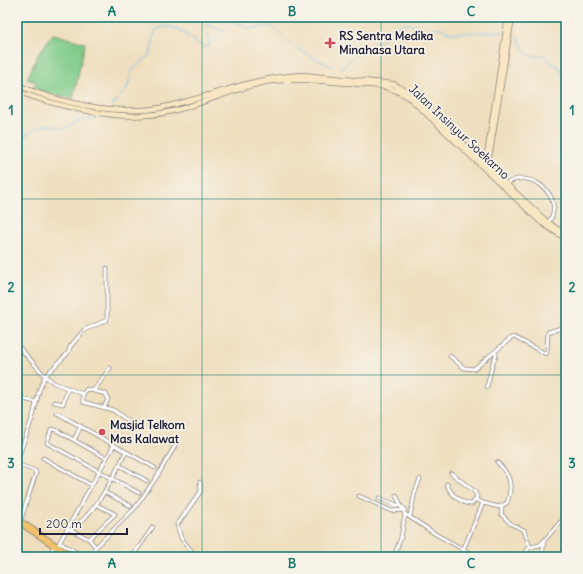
<svg xmlns="http://www.w3.org/2000/svg" width="583" height="574" viewBox="0 0 583 574" font-family="Delius,sans-serif">
  <rect width="100%" height="100%" fill="#f7f3e8"/>
  <filter id="ink" filterUnits="userSpaceOnUse"><feTurbulence type="fractalNoise" baseFrequency=".025" numOctaves="2"/><feDisplacementMap in="SourceGraphic" scale="8" xChannelSelector="R" yChannelSelector="G"/><feConvolveMatrix kernelMatrix="1 2 1 2 8 2 1 2 1" color-interpolation-filters="sRGB"/></filter>
  <filter id="wash" filterUnits="userSpaceOnUse"><feTurbulence type="fractalNoise" baseFrequency=".012" numOctaves="4" result="noise"/><feDisplacementMap in="SourceGraphic" scale="16" xChannelSelector="R" yChannelSelector="G"/><feGaussianBlur stdDeviation="0.9" result="paint"/><feColorMatrix in="noise" values="0 0 0 0 0 0 0 0 0 0 0 0 0 0 0 0 0 1.4 0 .05"/><feComposite in="paint" operator="in"/></filter>
  <g filter="url(#wash)">
    <rect width="100%" height="100%" fill="#efdfbf"/>
    <path fill="#80cc8a" stroke="#517762" d="M53 34 85 43 73 99 34 89 36 82 27 79 38 55Z"/>
    <g fill="none" stroke-linecap="round" stroke-linejoin="round">
      <path stroke="#71bcea" stroke-width="1" d="M511 33C523 36 520 54 532 56 536 57 540 55 545 55L550 62 560 68 566 83
        M340 67 346 65 358 53 386 37 395 28 404 23 414 25 422 31 438 27 451 33 503 32
        M111 107 127 89 132 70 150 55 155 31C174 18 189 40 205 47L210 45V40L205 28 207 25 224 31 234 21 250 29 269 26C278 29 282 36 288 42 294 47 325 65 333 66
        M17 140 35 129 47 125 64 129 78 121 106 116"/>
    </g>
  </g>
  <g filter="url(#ink)">
    <g fill="none" stroke-linecap="round" stroke-linejoin="round">
      <g stroke="#88807d" stroke-width="4.5">
        <path id="street" d="M506 184C532 166 567 199 548 223
          M561 328 566 342
          M17 345 45 376 39 391 33 416 17 461
          M450 356 464 368 474 369 511 338 514 337 546 354 547 352 548 332 561 328 566 323
          M17 385 23 399 36 402
          M487 387 493 362 496 356 495 352
          M94 390 110 368
          M83 394V402L113 410 127 420
          M54 402 63 404 68 388
          M104 408 108 399 106 394 87 389 83 394 54 383 45 376 68 353 70 347 84 330 107 320V268
          M57 413 155 468
          M74 440 81 426
          M43 458 91 485
          M106 458 56 430 52 429 51 430 47 443 139 493
          M17 464 35 471 36 473 20 522
          M119 465 147 481
          M564 465 566 467
          M447 484C449 493 463 505 472 504L477 497 475 492 451 473
          M104 492 131 506
          M359 496 392 511 405 510
          M379 498 404 508
          M483 503 499 507 507 503C513 486 511 475 497 462
          M502 507 501 514 511 524 524 530 530 547
          M405 514 437 535 477 557
          M410 516 415 492 420 479
          M67 529 71 530C97 511 111 481 126 452
          M71 530 89 539 115 514 97 505
          M89 539 94 545
          M60 543 76 552
          M57 547 114 445
          M463 550 483 503 475 499
          M290 555 292 557
          M48 557 55 545
          M86 557 135 508 156 478 175 446
          M132 557 153 527
          M196 557 181 538 177 525 201 491 200 482
          M394 557 401 537 405 514 396 495
          M522 557 530 547 540 545 566 516
          M542 557 544 541"/>
      </g>
      <g stroke="#88807d" stroke-width="6">
        <path id="secondary" d="M17 85C56 102 118 116 160 108 209 98 252 77 303 75L393 84 408 92 546 221 566 235
          M17 91C53 105 109 119 147 115 186 112 223 92 261 83 290 77 320 81 349 83 374 85 391 84 412 100L542 223 566 239
          M481 163 485 158 488 149 508 17
          M484 166 490 152 512 17"/>
      </g>
      <g stroke="#88807d" stroke-width="8">
        <path id="highway" d="M17 520 72 557"/>
      </g>
      <use href="#street" stroke="#fff" stroke-width="3"/>
      <use href="#secondary" stroke="#f9e7c3" stroke-width="4.5"/>
      <use href="#highway" stroke="#f1c36a" stroke-width="6"/>
    </g>
  </g>
  <path fill="none" stroke="#0f766e" stroke-width="1" stroke-opacity="0.55" d="M202 17V557M381 17V557M17 199H566M17 375H566"/>
  <g fill="#d1495b" stroke="#f7f3e8" stroke-width="1.5">
    <path d="M328 37h4v4h4v4h-4v4h-4v-4h-4v-4h4z"/>
    <circle cx="102" cy="432" r="4"/>
  </g>
  <g text-anchor="middle" stroke-width="3.5" stroke-linejoin="round" paint-order="stroke">
    <g font-size="12" font-weight="bold" fill="#22223b" stroke="#f7f3e8" text-anchor="start">
      <text x="339" y="40">RS Sentra Medika<tspan x="339" dy="14">Minahasa Utara</tspan></text>
      <text x="110" y="429">Masjid Telkom<tspan x="110" dy="14">Mas Kalawat</tspan></text>
    </g>
    <g font-size="12" fill="#22223b" stroke="#f7f3e8">
      <text transform="translate(459 132) rotate(43)" y="4">Jalan Insinyur Soekarno</text>
    </g>
  </g>
  <rect width="583" height="574" fill="none" stroke="#f7f3e8" stroke-width="44"/>
  <path d="M40 528v6h87v-6" fill="none" stroke="#22223b" stroke-width="2"/>
  <text x="46" y="528" font-size="12" fill="#22223b" stroke="#f7f3e8" stroke-width="3" paint-order="stroke">200 m</text>
  <rect x="22" y="22" width="539" height="530" fill="none" stroke="#0f766e" stroke-width="1.5"/>
  <g font-size="13" text-anchor="middle" font-weight="bold" fill="#0f766e">
    <text x="112" y="16">A</text>
    <text x="292" y="16">B</text>
    <text x="471" y="16">C</text>
    <text x="11" y="115">1</text>
    <text x="572" y="115">1</text>
    <text x="11" y="292">2</text>
    <text x="572" y="292">2</text>
    <text x="11" y="468">3</text>
    <text x="572" y="468">3</text>
    <text x="112" y="568">A</text>
    <text x="292" y="568">B</text>
    <text x="471" y="568">C</text>
  </g>
</svg>
